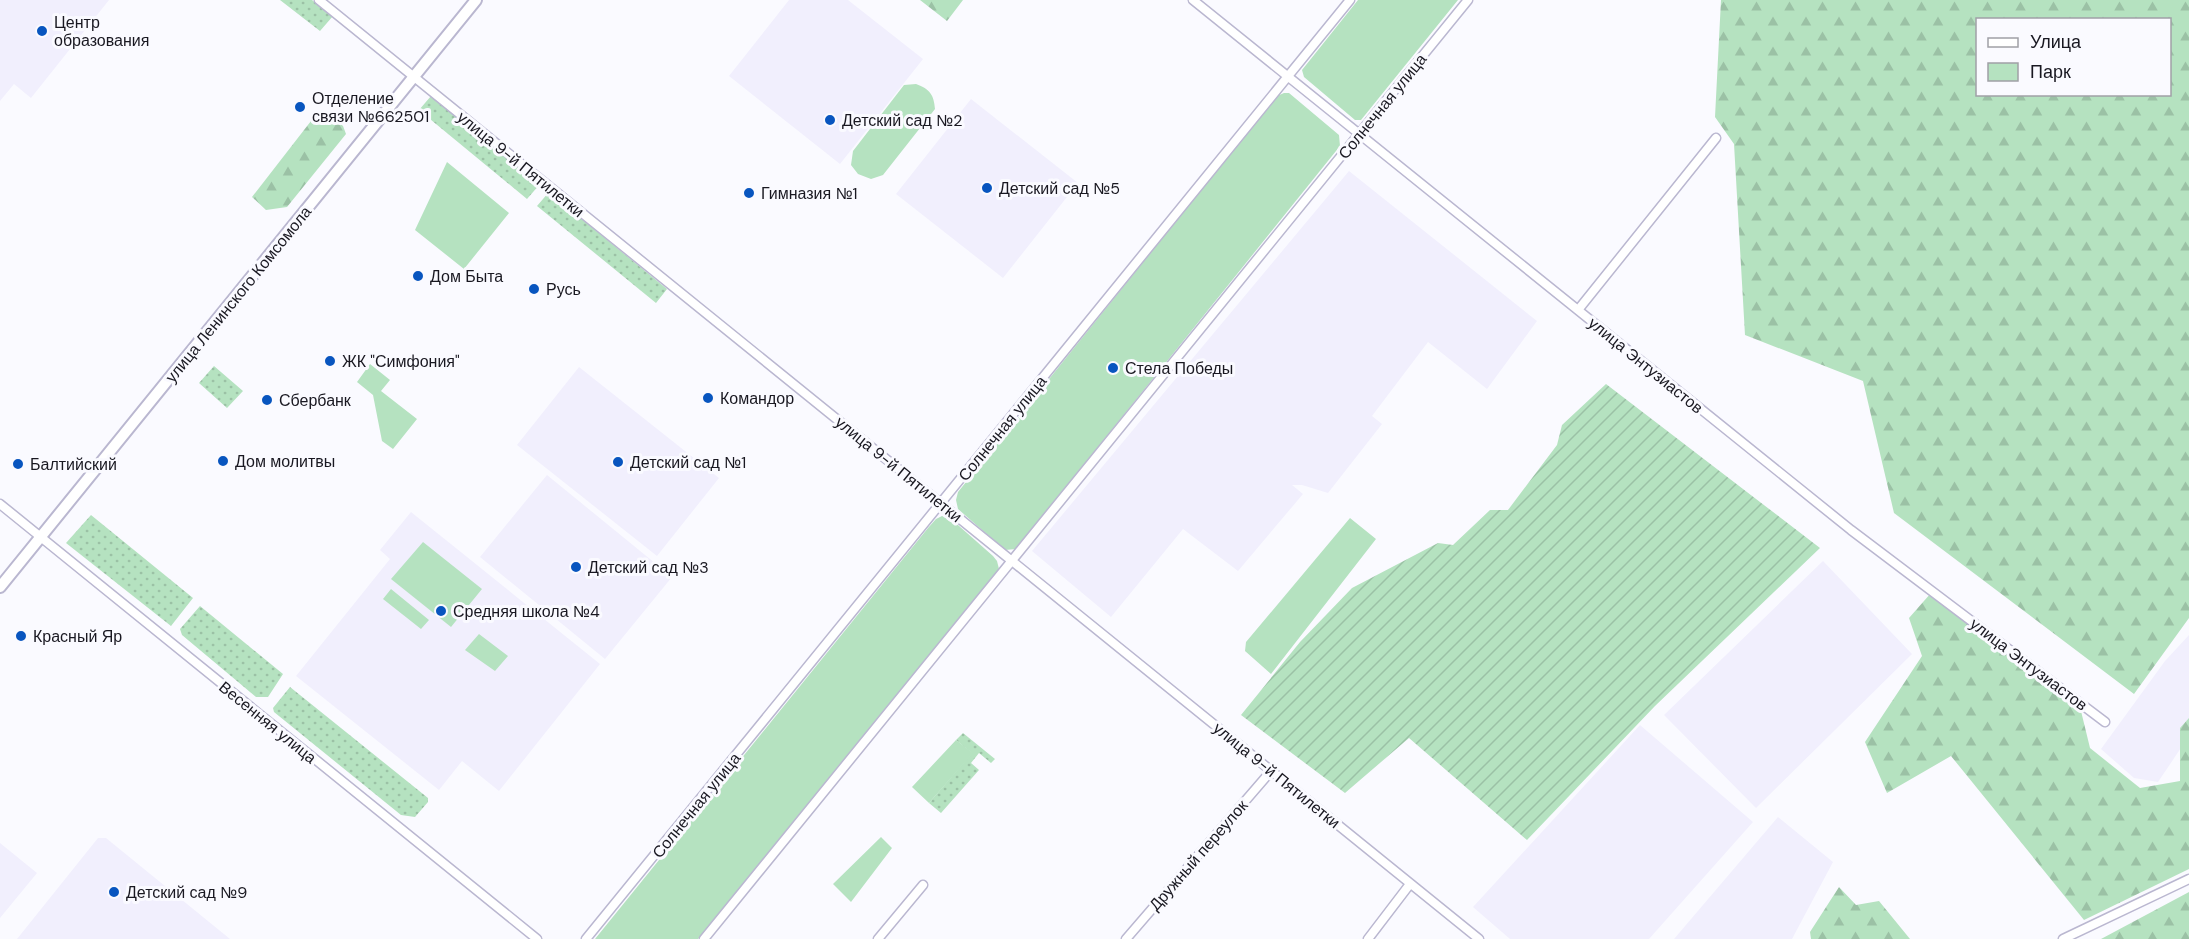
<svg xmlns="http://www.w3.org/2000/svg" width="2189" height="939" viewBox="0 0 2189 939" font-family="'DM Sans',sans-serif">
  <defs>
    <pattern id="grass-dots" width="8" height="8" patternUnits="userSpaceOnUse" patternTransform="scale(1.5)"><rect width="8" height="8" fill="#b5e2c0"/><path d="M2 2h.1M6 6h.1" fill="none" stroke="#9bc1a5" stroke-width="1.8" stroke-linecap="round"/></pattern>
    <pattern id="forest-firs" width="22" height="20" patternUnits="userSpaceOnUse" patternTransform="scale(1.5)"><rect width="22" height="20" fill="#b5e2c0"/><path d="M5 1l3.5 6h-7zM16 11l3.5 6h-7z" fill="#9bc1a5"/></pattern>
    <pattern id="garden-furrows" width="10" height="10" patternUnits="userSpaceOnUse" patternTransform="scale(1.5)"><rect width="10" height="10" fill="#b5e2c0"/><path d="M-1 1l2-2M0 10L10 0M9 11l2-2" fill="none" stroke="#9bc1a5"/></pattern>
  </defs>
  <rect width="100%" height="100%" fill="#fafaff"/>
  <path fill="#f1effd" d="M0 0H109L31 98 14 84 0 101Z
    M789 0H848L923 59 840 164 729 76Z
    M971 99 1078 183 1003 278 896 194Z
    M1349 171 1537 321 1487 389 1428 342 1372 416 1382 424 1328 493 1302 485H1292L1303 494 1238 571 1183 529 1111 617 1032 551Z
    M579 367 719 478 657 556 517 445Z
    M547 475 672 577 605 659 480 557Z
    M411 512 600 664 499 791 462 761 439 790 296 676 390 559 380 550Z
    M1823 561 1912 654 1756 808 1664 715Z
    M2189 635V736L2158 782 2134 778 2101 749 2165 661Z
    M1640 725 1753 822 1649 939H1510L1473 907Z
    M1778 817 1833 862 1792 939H1674Z
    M98 838H106L230 939H17Z
    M0 843 37 873 0 918Z"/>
  <path fill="url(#grass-dots)" d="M280 0H312L333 16 320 31Z
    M431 96 540 184 527 199 419 110Z
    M549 192 667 289 656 303 537 206Z
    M214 366 243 391 227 408 199 383Z
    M91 515 193 598 171 626 66 543Z
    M200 606 283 674 268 697H256L182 635 180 629Z
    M290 687 428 798V802L415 817 401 815 274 712 273 708Z
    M963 733 995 759 991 763 979 753 971 763 979 770 941 813 929 803 972 753 956 740Z"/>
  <path fill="url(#forest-firs)" fill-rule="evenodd" d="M920 0H963L947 21Z
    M1721 0H2189V618L2134 694 1894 513 1863 381 1745 335 1734 144 1715 117ZM1978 20H2170V94H1978Z
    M332 115 343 126 346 134 287 207 266 210 252 197 311 121Z
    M1931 593 2081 711 2090 748 2140 788 2180 781V728L2189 718V869L2084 920 1951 756 1887 793 1865 742 1922 656 1909 618Z
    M1839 887 1856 905 1879 901 1910 939H1811L1810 932Z
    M2189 892V939H2101Z"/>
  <path fill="#b5e2c0" d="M1358 0H1458L1361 120H1355L1304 77 1302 70Z
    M916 84C930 89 934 95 935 109L883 175 871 179 858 174 851 165 853 151 904 85Z
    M1284 93H1289L1339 135 1340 146 1016 549 1005 550 958 509 956 500 958 492 1277 96Z
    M447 162 509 213 464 269 415 230Z
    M370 364 390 380 381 391 417 419 393 449 382 441 373 395 357 382Z
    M942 516 950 518 993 556 997 561 999 569 698 939H595L928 528 936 519Z
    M1350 518 1376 539 1271 674 1245 651 1246 642Z
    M423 542 482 589 451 627 391 579Z
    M391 589 429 620 421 629 383 599Z
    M479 634 508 656 495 671 465 650Z
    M956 740 973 753 929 803 912 787Z
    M881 837 892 848 851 902 833 884Z"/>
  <path fill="url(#garden-furrows)" d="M1606 384 1820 548 1655 706 1527 840 1409 738 1345 793 1241 715 1300 642 1352 588 1438 543 1453 545 1490 510H1508L1557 445 1562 425Z"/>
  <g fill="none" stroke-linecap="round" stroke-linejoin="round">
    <g stroke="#bab7d0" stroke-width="11">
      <path id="minor" d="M319 0 1479 939
        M1193 0 1851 530 2105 722
        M1578 310 1716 138
        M0 504 537 939
        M586 939 1350 0
        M704 939 1468 0
        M878 939 923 885
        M1126 939 1271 771
        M1368 939 1410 884
        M2063 939 2189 879"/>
    </g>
    <g stroke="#bab7d0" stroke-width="14">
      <path id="major" d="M0 587 476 0"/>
    </g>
    <use href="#minor" stroke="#fff" stroke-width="8"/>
    <use href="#major" stroke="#fff" stroke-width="10"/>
  </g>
  <g fill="#0855bf" stroke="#fafaff" stroke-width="2">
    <circle cx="42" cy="31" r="6"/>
    <circle cx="300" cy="107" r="6"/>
    <circle cx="830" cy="120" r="6"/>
    <circle cx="987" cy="188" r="6"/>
    <circle cx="749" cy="193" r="6"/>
    <circle cx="418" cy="276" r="6"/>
    <circle cx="534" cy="289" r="6"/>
    <circle cx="330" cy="361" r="6"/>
    <circle cx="1113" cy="368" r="6"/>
    <circle cx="708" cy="398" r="6"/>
    <circle cx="267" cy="400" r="6"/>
    <circle cx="223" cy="461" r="6"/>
    <circle cx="618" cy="462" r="6"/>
    <circle cx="18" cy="464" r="6"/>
    <circle cx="576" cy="567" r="6"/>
    <circle cx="441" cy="611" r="6"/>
    <circle cx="21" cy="636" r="6"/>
    <circle cx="114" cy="892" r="6"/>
  </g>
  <g text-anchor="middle" stroke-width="6" stroke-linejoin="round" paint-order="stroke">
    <g font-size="16" fill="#191821" stroke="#fafaff" text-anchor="start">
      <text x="54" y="28">Центр<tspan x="54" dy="18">образования</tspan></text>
      <text x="312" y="104">Отделение<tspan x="312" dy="18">связи №662501</tspan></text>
      <text x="842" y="126">Детский сад №2</text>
      <text x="999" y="194">Детский сад №5</text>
      <text x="761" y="199">Гимназия №1</text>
      <text x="430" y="282">Дом Быта</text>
      <text x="546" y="295">Русь</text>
      <text x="342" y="367">ЖК "Симфония"</text>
      <text x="1125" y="374">Стела Победы</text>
      <text x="720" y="404">Командор</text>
      <text x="279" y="406">Сбербанк</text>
      <text x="235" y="467">Дом молитвы</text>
      <text x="630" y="468">Детский сад №1</text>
      <text x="30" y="470">Балтийский</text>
      <text x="588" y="573">Детский сад №3</text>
      <text x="453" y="617">Средняя школа №4</text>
      <text x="33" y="642">Красный Яр</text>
      <text x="126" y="898">Детский сад №9</text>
    </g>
    <g font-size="16" fill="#191821" stroke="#fafaff">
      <text transform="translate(1382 106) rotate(-51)" y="6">Солнечная улица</text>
      <text transform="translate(521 164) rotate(39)" y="6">улица 9-й Пятилетки</text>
      <text transform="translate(238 294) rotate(-51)" y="6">улица Ленинского Комсомола</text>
      <text transform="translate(1646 365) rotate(39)" y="6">улица Энтузиастов</text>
      <text transform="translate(1002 428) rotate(-51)" y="6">Солнечная улица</text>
      <text transform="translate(899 469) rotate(39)" y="6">улица 9-й Пятилетки</text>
      <text transform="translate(2029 664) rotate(37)" y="6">улица Энтузиастов</text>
      <text transform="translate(268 722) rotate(39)" y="6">Весенняя улица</text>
      <text transform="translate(1277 775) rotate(39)" y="6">улица 9-й Пятилетки</text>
      <text transform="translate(696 805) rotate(-51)" y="6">Солнечная улица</text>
      <text transform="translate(1198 855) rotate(-49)" y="6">Дружный переулок</text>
    </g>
  </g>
  <rect x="1976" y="18" width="195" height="78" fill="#fafaff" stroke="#a0a0a6" stroke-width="1.5"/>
  <rect x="1988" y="38" width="30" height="9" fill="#ffffff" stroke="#a0a0a6" stroke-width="1.5"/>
  <text x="2030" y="48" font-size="18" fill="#191821">Улица</text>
  <rect x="1988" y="63" width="30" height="18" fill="#b5e2c0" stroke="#a0a0a6" stroke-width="1.5"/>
  <text x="2030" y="78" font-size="18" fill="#191821">Парк</text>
</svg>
